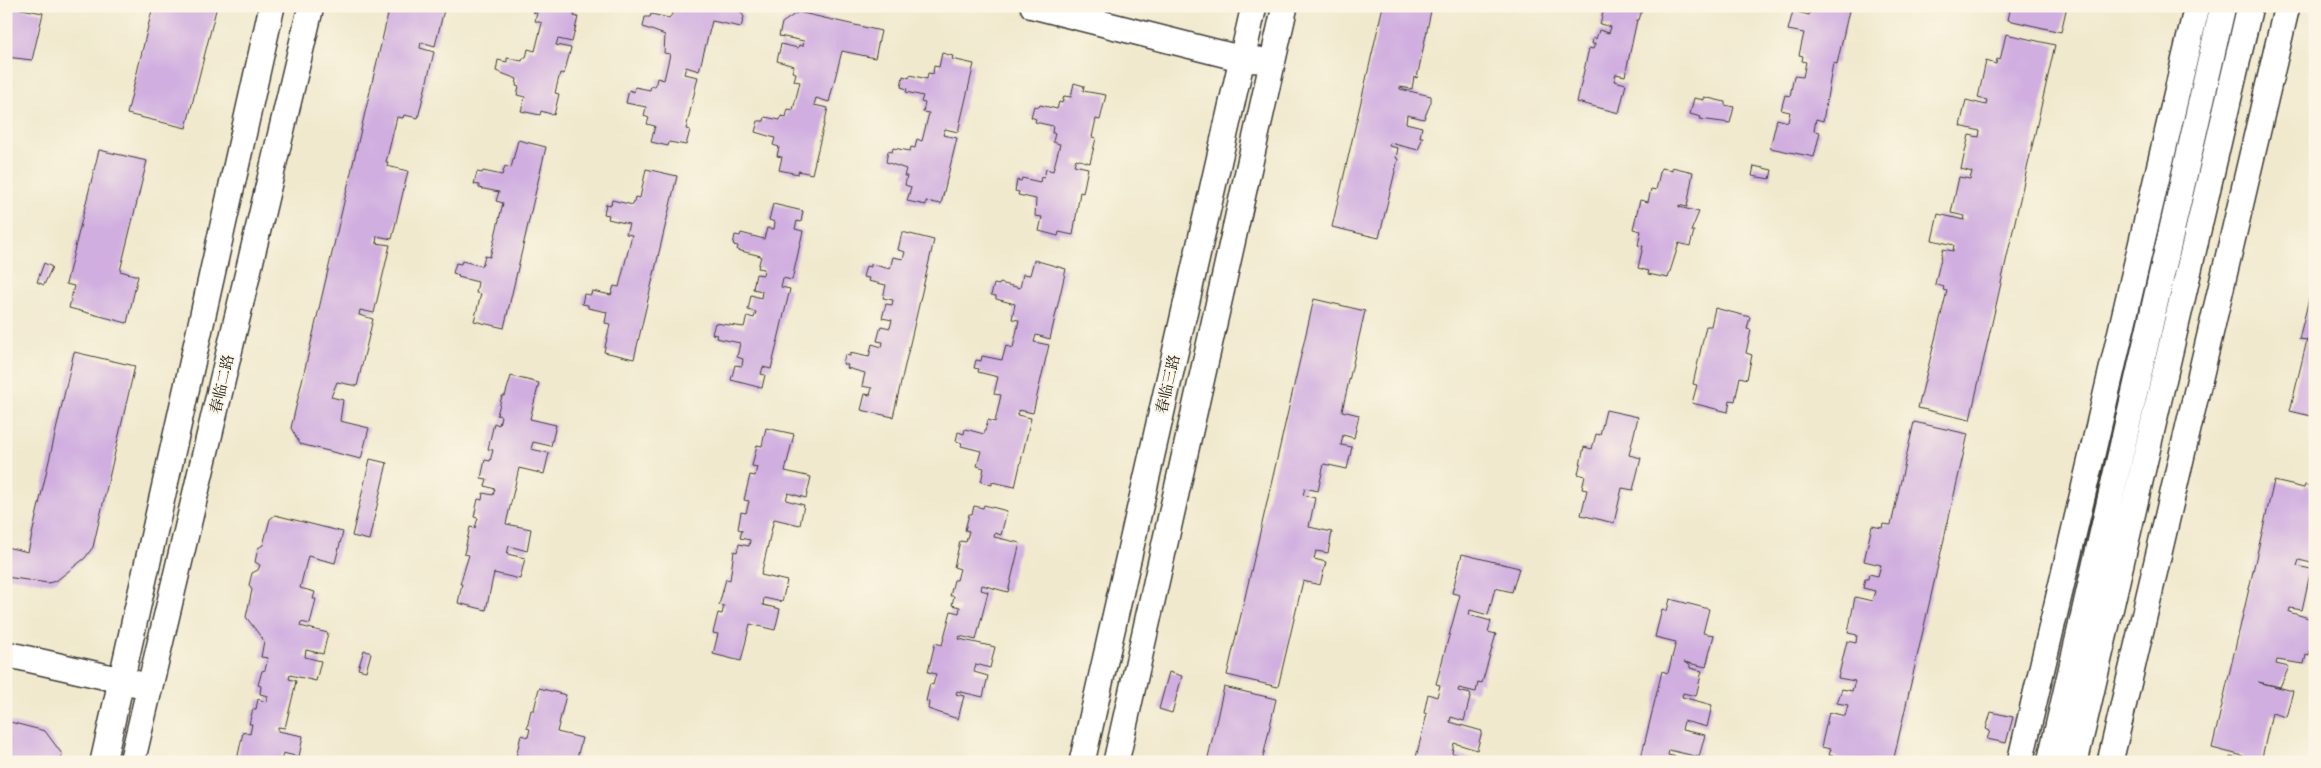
<svg xmlns="http://www.w3.org/2000/svg" width="2321" height="768" viewBox="0 0 2321 768" font-family="'IM FELL English','Noto Serif SC',serif">
  <rect width="100%" height="100%" fill="#fcf5e5"/>
  <filter id="ink" filterUnits="userSpaceOnUse"><feTurbulence type="fractalNoise" baseFrequency=".02" numOctaves="2"/><feDisplacementMap in="SourceGraphic" scale="10" xChannelSelector="R" yChannelSelector="G"/><feConvolveMatrix kernelMatrix="1 2 1 2 8 2 1 2 1" color-interpolation-filters="sRGB"/></filter>
  <filter id="wash" filterUnits="userSpaceOnUse"><feTurbulence type="fractalNoise" baseFrequency=".0096" numOctaves="4" result="noise"/><feDisplacementMap in="SourceGraphic" scale="20" xChannelSelector="R" yChannelSelector="G"/><feGaussianBlur stdDeviation="1.12" result="paint"/><feColorMatrix in="noise" values="0 0 0 0 0 0 0 0 0 0 0 0 0 0 0 0 0 1.4 0 .05"/><feComposite in="paint" operator="in"/></filter>
  <g filter="url(#wash)">
    <rect width="100%" height="100%" fill="#f0e9cd"/>
    <g id="blocks">
      <path fill="#d0aee0" d="M6 6 43 13 32 60 6 57Z
        M153 6H217L186 128 127 114Z
        M390 6H445L435 46 421 42 420 48 434 52 418 118 404 115 403 118 397 117 386 162H388L387 166 408 171 392 239 377 236 376 243 390 245 374 313 360 310 359 315 373 319 357 386 337 382 331 397 343 400 340 421 369 428 361 459 300 444 291 428Z
        M534 6H576L574 16 578 17 572 42 558 39 556 45 571 48 564 74 560 73 555 93 559 94 554 115 541 111 540 115 521 111 525 97 517 95 519 87 516 86 517 79 496 71 498 60 507 62V58L522 61 523 58H526L528 49 535 51 542 23 535 21 537 13 532 12Z
        M652 6H737L744 17 741 27 712 21 699 71 686 67 684 74 698 77 686 129 690 130 686 145 669 142 668 146 651 142 655 126 647 124 649 118 644 116 646 107 626 103 629 90 634 92 635 87 650 90 651 86 655 87 657 78 664 80 670 54 664 53 665 35 643 27 645 17H650L651 14 669 18 674 12Z
        M1383 6H1432L1417 78 1414 77 1412 89 1400 87V89L1431 96V102L1424 119 1407 115 1406 123 1422 127 1420 137H1423L1418 150 1390 143 1389 146 1398 148 1396 158 1398 159 1379 238 1332 227Z
        M1599 6H1643L1639 20H1637L1625 76 1616 74 1614 81 1626 84 1619 113 1577 102 1589 48 1593 49 1595 44H1592L1593 38 1596 39 1599 30 1609 33 1611 27 1600 24 1604 9Z
        M1810 6H1850L1837 64 1833 63 1823 121 1816 119 1814 131 1820 132 1814 157 1770 148 1777 119 1788 122 1790 112 1781 110 1785 95 1790 96 1794 76 1803 77 1806 62 1802 61 1803 56 1799 55 1804 33 1788 30 1793 11 1809 15Z
        M2011 6H2067L2061 32 2008 20Z
        M798 12 881 31 875 58 842 51 829 102 816 98 814 105 828 108 812 174 798 171V174L779 170 782 157 777 156 779 147 773 145 775 138 755 132 758 121H764L765 117 780 120 781 116 786 117 788 109 793 110 800 82 794 81 796 73 792 72 794 66 777 61 781 44 798 48 799 45 803 46 804 41 779 36 782 23Z
        M2006 34 2055 45 1970 420 1918 408 1947 291 1943 290 1944 287 1935 284 1943 249 1953 251 1954 245 1932 240 1938 214 1964 220 1965 216 1951 213 1959 177 1970 179 1972 172 1961 169 1969 135 1979 137 1980 131 1960 126 1966 100 1986 105 1987 100 1978 98 1986 61 1996 64 1997 59 2000 60Z
        M942 53 953 56 952 59 974 64 958 132 945 129 943 135 957 138 941 204 926 201V205L907 201 911 187 905 185 907 176H904L906 169 886 162 888 151 892 152 893 148 910 151 911 147 915 148 917 139 922 141 929 113 923 112 925 103 921 102 923 96 906 92 907 89 901 87 903 76 909 78 910 75 927 79 928 73 933 74 934 66 939 67Z
        M1074 83 1084 86 1083 91 1106 95 1100 120 1096 119 1092 137 1096 138 1090 163 1076 159 1074 165 1088 168 1083 193 1080 192 1073 235 1059 232 1058 236 1039 231 1042 217 1035 216 1036 199 1018 195 1019 192 1015 191 1017 180 1021 181 1022 178 1040 182 1041 177 1044 178 1046 169 1053 171 1060 144 1053 142 1055 133H1052L1053 126 1035 122 1036 119 1031 117 1034 106 1039 107 1040 105 1057 109 1059 102 1062 103 1064 96 1071 97Z
        M1704 97 1725 102V105L1734 107 1730 123 1700 119 1701 117 1690 114 1694 98 1704 100Z
        M518 140 546 147 504 328 474 321 481 294 476 293 478 282 458 277 459 275 453 273 456 263 461 264 462 261 482 266 485 256 490 257 503 203 496 201 499 192 479 188V185L474 184 477 172 482 173 483 171 502 175 505 166 511 168Z
        M99 150 147 161 120 271 138 276 127 323 69 308 74 286 66 284Z
        M1754 166 1772 170 1770 179 1752 176Z
        M1672 167 1693 172 1687 207 1679 205V207L1699 212 1691 231H1694L1690 246 1679 243 1668 278 1648 274 1649 271 1638 268 1643 246 1638 245 1641 231 1633 229 1640 200 1648 202 1651 189 1656 190 1661 168 1672 170Z
        M646 169 677 176 634 359 604 352 610 324 605 323 607 312 588 308V305L582 304 584 294 591 295 592 291 611 295 614 286 619 287 632 235 626 234 629 224 608 219 609 215 604 214 606 204 611 205 612 200 633 205 635 197 640 198Z
        M773 204 803 211 801 222 797 221 795 229 803 231 792 280 783 278 781 287 790 289 771 369 763 367 761 374 765 375 762 388 731 380 735 365 742 366 743 359 737 357 740 343 716 338 717 335 712 334 715 323 744 327 747 316 754 318 756 312 748 310 751 295 761 298 762 291 753 289 756 274 763 275 764 269 758 268 761 256 737 250 738 246 733 245 735 235 740 236 741 233 764 239 767 228 774 229 775 222 769 220Z
        M902 232 934 240 893 417 861 410 865 394 870 395 872 388 862 386 865 373 847 368 848 365 843 364 845 355 850 356V353L869 357 872 344 882 347 883 342 877 341 881 326 890 328 892 320 882 318 886 304 892 305 893 300 883 298 886 285 868 281 869 278 863 277 866 266 871 267V264L890 269 893 257 903 259 905 252 898 250Z
        M1034 260 1066 269 1050 339 1036 335 1034 342 1049 345 1033 413 1019 410 1017 415 1031 418 1015 487 992 482V485L981 482 984 468 977 466 981 451 961 446 962 443 956 441 958 432 964 434 965 429 984 434 988 420 995 422 1001 395 994 394 998 377 978 372 979 369 974 368 976 360 981 361 982 356 1002 360 1006 346 1013 348 1019 320 1012 319 1015 304 996 299V296L991 295 994 284 999 285 1000 283 1020 288 1023 274 1030 275Z
        M44 263 52 267 44 285 37 282Z
        M2315 275V417L2290 411 2307 340 2299 339Z
        M1314 299 1365 311 1342 411 1359 415 1354 438 1343 435 1341 445 1352 447 1347 469 1324 464 1318 491 1305 488 1303 495 1315 498 1309 527 1332 532 1328 553 1316 551 1314 559 1326 562 1320 585 1303 581 1278 687 1227 675Z
        M1715 308 1750 317 1747 329 1751 330 1746 353 1752 355 1747 379 1740 377 1735 401 1730 400 1728 412 1692 403 1697 385 1693 384 1706 326H1711Z
        M74 352 135 366 93 547 85 558 56 581 48 583 6 577V547L28 552Z
        M511 376 539 383 530 419 556 425 551 446 533 442 531 449 549 453 544 474 519 468 506 524 531 529 527 551 509 546 507 554 525 558 520 579 494 573 486 610 458 603 462 584H460L469 555 464 554 470 527 475 528 478 518 474 517 478 499 482 500 483 493 493 495 495 489 485 486 487 479 481 478 485 460 490 461 493 450 488 449 494 423 499 425 501 416 497 415 502 396H505Z
        M1606 410 1638 417 1629 455 1641 458 1633 490 1622 488 1614 523 1581 515 1587 490 1582 489 1585 476 1578 474 1584 447 1592 449 1596 434 1600 435Z
        M1914 422 1968 434 1893 762H1849L1837 759V757L1829 755 1831 749 1821 747 1829 712 1845 716 1848 705 1837 703 1842 689 1852 691 1855 681 1838 678 1847 641 1856 643 1857 635 1848 633 1855 597 1872 601 1875 591 1863 588 1865 579H1868L1869 574 1878 576 1881 565 1864 561 1872 526 1882 528 1883 524 1891 525Z
        M766 428 794 434 785 471 811 477 806 498 788 493 786 500 804 505 800 525 774 519 761 575 787 581 782 602 764 598 763 605 780 609 775 630 750 624 741 661 713 654 718 634 713 633 718 613 722 614 724 606 719 605 726 579 730 580 734 551 737 552 739 544 749 546 750 540 740 538 742 530 738 529 741 512 746 513 749 501 744 500 750 475 755 476 757 467 752 466 757 445 762 446Z
        M370 459 387 463 369 540 352 536Z
        M2274 481 2304 488 2305 485 2315 487V511L2312 514 2315 515V564L2299 560 2297 566 2311 569 2302 610 2290 608 2289 612 2315 620 2313 628 2315 632 2309 656 2306 655 2304 664 2277 660 2276 664 2289 667 2280 687 2258 682 2293 691 2286 717 2272 713 2261 762H2229L2230 757 2242 759 2243 756 2212 748Z
        M984 505 1007 511 1001 535 995 533 994 537 1020 543 1008 592 982 585 981 590 988 592 976 640 960 636 959 639 995 647 990 668 976 664 974 672 988 676 983 697 957 691 956 694 964 696 958 719 928 709 929 702 926 701 930 684 933 685 936 674 928 672 935 643 942 645 951 611 959 613 960 607 952 605 954 596H950L954 580H957L960 569 954 567 960 541 966 542 969 531 965 530 969 514H972L974 506 983 508Z
        M275 515 343 532 335 563 308 556 300 588 315 592 313 599H316L310 624 301 622 300 626 328 633 323 654 306 650 305 657 321 661 316 681 290 675 289 679 296 681 293 695 285 728 278 727V731L303 736 299 757 283 753 281 762H242L237 760 243 732 250 734 252 724H249L253 709H256L258 699 266 702 268 696 260 694 261 686 258 685 262 671 265 670 268 658 261 657 264 641 246 617 252 590 249 585 252 573 258 570 260 565 255 562 258 548 263 545 270 519Z
        M1462 554 1519 568 1512 592 1495 588 1488 615 1470 610 1469 615 1491 621 1488 632 1496 634 1482 683 1478 682 1476 692 1459 688 1458 691 1471 694 1464 721 1451 717 1450 722 1482 731 1477 750 1454 743 1452 753 1474 759V762H1409L1410 760 1415 761 1427 714 1424 713 1428 694 1437 697 1440 685 1436 684 1460 595 1452 593Z
        M1670 599 1709 609 1703 633 1714 635 1706 667 1684 662 1690 665V668L1702 671 1696 696 1683 693 1682 697 1712 705 1707 727 1684 721 1682 730 1705 735 1699 757 1669 750 1668 755 1681 758V762H1640L1662 671 1668 673 1676 642 1655 637 1662 609 1667 611Z
        M364 650 371 653 366 671 358 669Z
        M1169 672 1182 676 1172 713 1159 709Z
        M1224 687 1276 699 1262 762H1207Z
        M539 688 566 695 557 732 582 738 576 762H515L521 735 528 737 530 729 527 728 531 710H534Z
        M1991 712 2013 717 2006 743 1987 739 1990 731 1986 729Z
        M6 721 45 731 62 754 61 762H6Z"/>
    </g>
  </g>
  <g filter="url(#ink)">
    <use href="#blocks" fill-opacity="0" stroke="#3c3b37" stroke-width="1"/>
    <g fill="none" stroke-linecap="round" stroke-linejoin="round">
      <g stroke="#3c3b37" stroke-width="28">
        <path id="minor" d="M1033 6 1243 59 1259 60
          M6 654 138 684
          M103 762 272 6
          M132 762 311 6
          M1082 762 1254 6
          M1116 762 1285 6
          M2020 762 2197 6
          M2050 762 2223 6
          M2075 762 2250 6
          M2110 762 2287 6"/>
      </g>
      <use href="#minor" stroke="#fff" stroke-width="25"/>
    </g>
  </g>
  <g text-anchor="middle" stroke-width="4" stroke-linejoin="round" paint-order="stroke">
    <g font-size="15" fill="#1c1c1c" stroke="#fcf5e5">
      <text transform="translate(222 384) rotate(-77)" y="5">春临二路</text>
      <text transform="translate(1168 384) rotate(-77)" y="5">春临三路</text>
    </g>
  </g>
  <rect width="2321" height="768" fill="none" stroke="#fcf5e5" stroke-width="25"/>
</svg>
